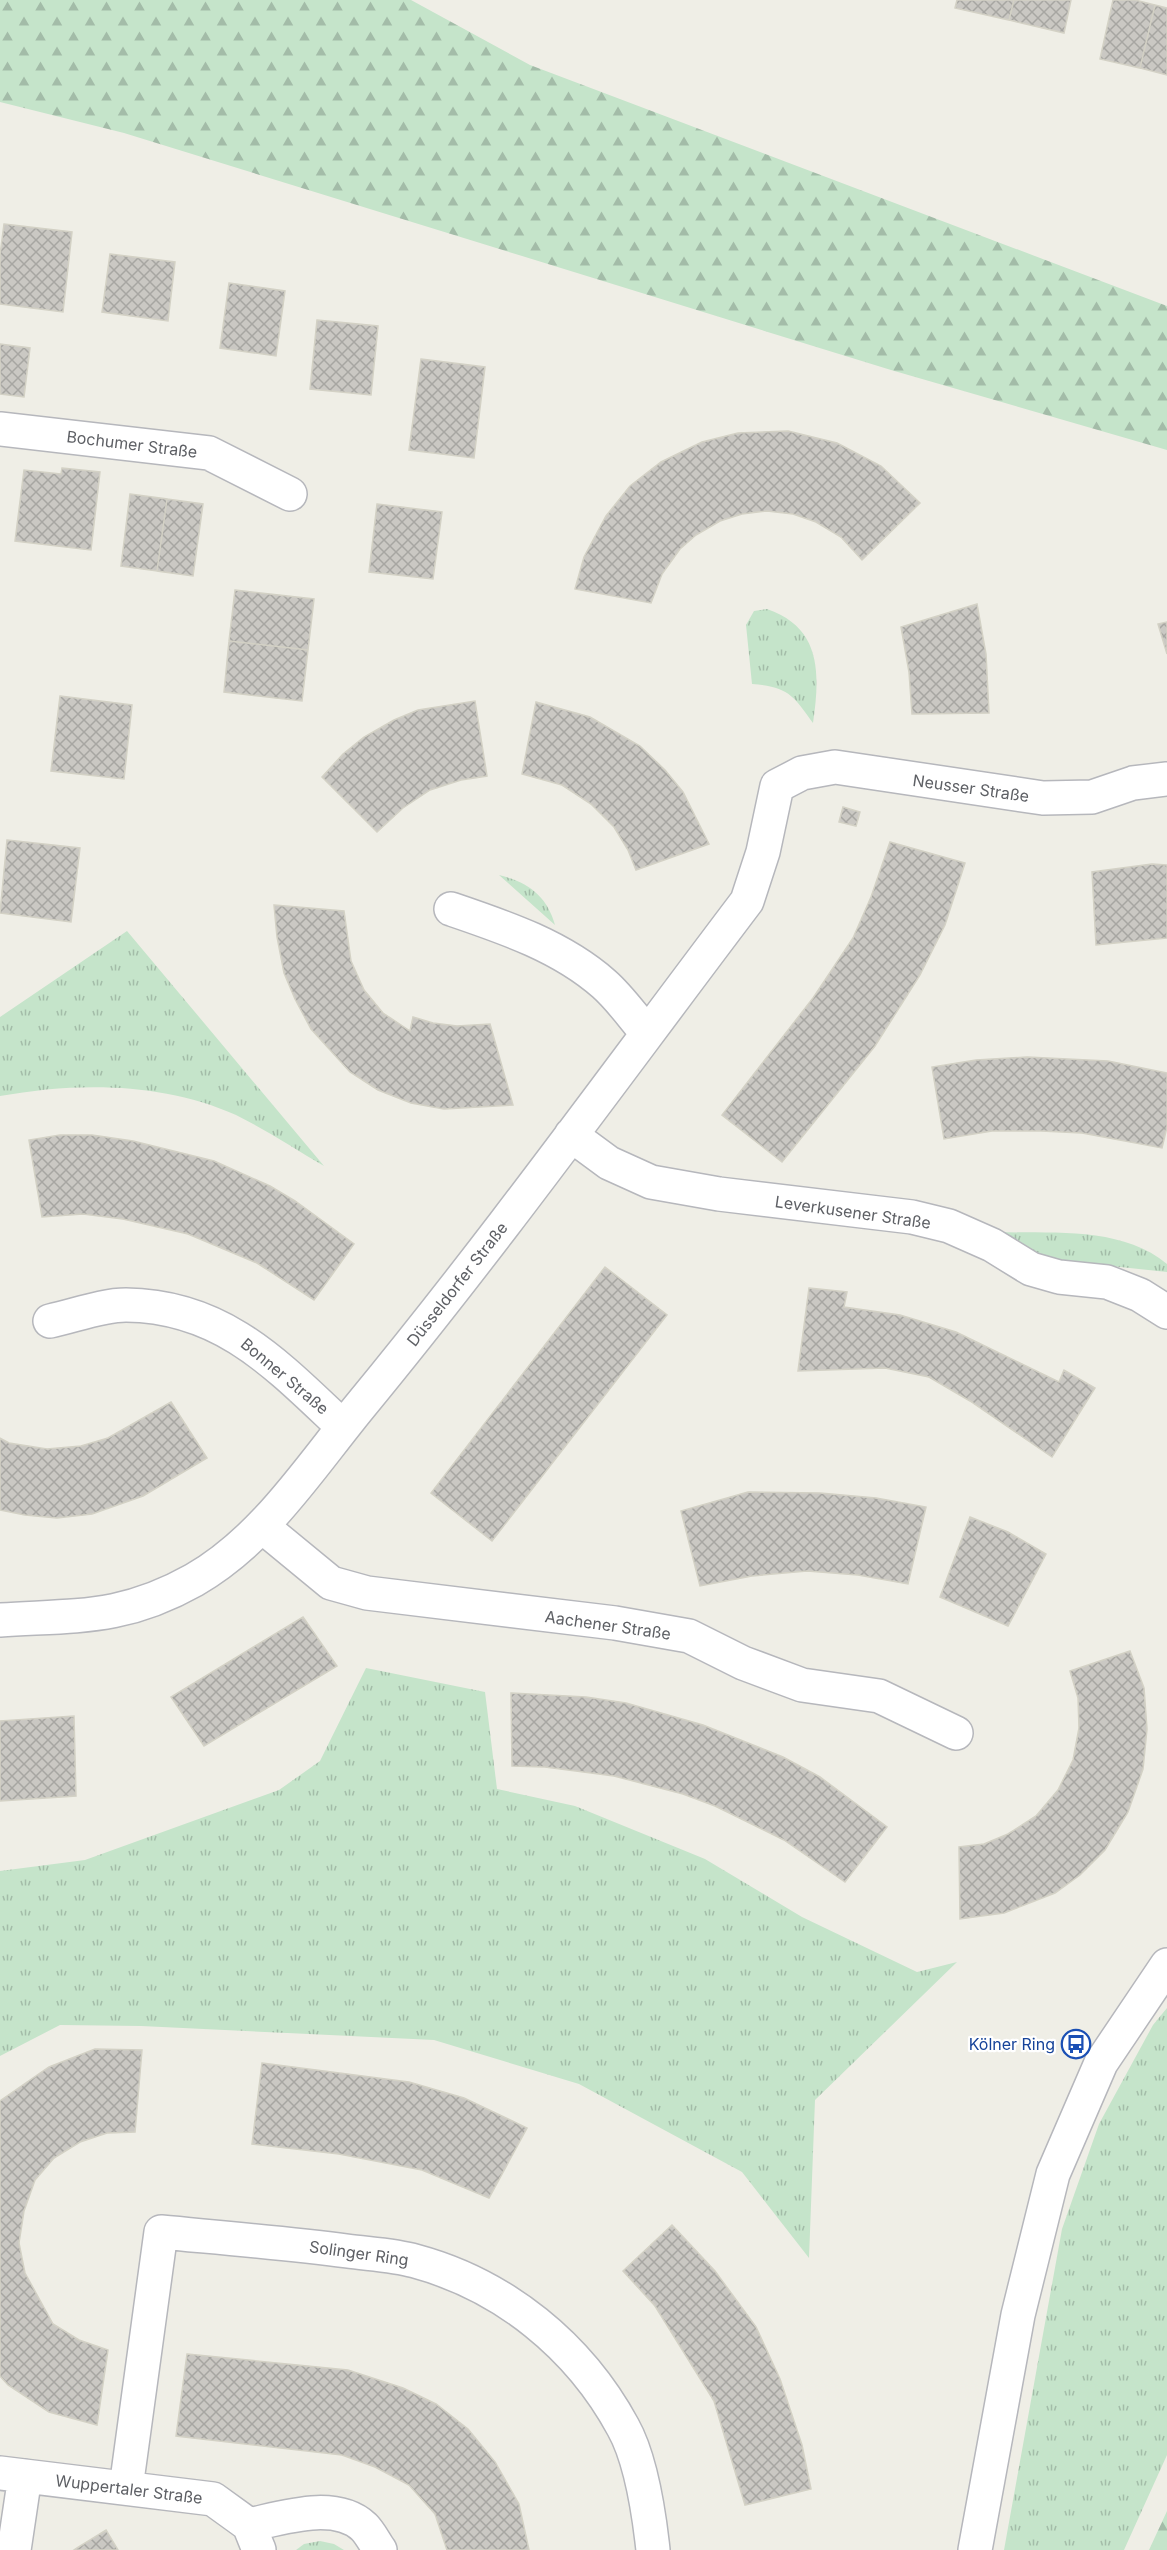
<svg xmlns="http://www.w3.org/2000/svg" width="1167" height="2550" viewBox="0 0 1167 2550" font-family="Inter,sans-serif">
  <defs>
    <pattern id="grass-tufts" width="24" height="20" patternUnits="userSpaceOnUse" patternTransform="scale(1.5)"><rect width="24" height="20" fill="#c5e4ca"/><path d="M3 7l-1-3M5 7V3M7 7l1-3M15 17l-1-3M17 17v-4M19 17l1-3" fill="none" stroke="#a3bca8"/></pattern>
    <pattern id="forest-firs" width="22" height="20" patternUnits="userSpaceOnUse" patternTransform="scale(1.5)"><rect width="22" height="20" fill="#c5e4ca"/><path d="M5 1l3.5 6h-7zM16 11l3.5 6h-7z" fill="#a3bca8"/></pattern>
    <pattern id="building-cross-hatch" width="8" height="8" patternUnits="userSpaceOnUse" patternTransform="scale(1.5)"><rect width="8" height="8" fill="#cac8c3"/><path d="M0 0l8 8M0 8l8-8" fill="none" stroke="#a7a6a2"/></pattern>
  </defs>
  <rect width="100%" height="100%" fill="#efeee6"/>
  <path fill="url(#grass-tufts)" d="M767 609C822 628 820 674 813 723 793 695 788 687 752 684L746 625 754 611Z
    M499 875C528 882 547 896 555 925Z
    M127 931 324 1166C295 1149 266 1130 236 1115 163 1082 77 1082 0 1096V1017Z
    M997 1232C1053 1234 1121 1226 1167 1264V1272L1064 1261 1036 1253Z
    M366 1668 485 1692 497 1789 575 1806 705 1859 802 1917 917 1972 957 1962 815 2100 809 2258 742 2172 579 2084 434 2040 141 2026 60 2025 0 2056V1871L85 1860 279 1790 320 1761Z
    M1167 2008V2455L1124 2550H1004L1062 2229 1099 2124 1153 2025Z
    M320 2541 334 2544 344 2550H296L304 2544Z"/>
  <path fill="url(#forest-firs)" d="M0 0H411L530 65 1167 306V450L891 370 124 133 0 102Z
    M1167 2511V2550H1149Z"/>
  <path fill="url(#building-cross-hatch)" stroke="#d3d1c5" stroke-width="1.5" d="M957 0H1014L1009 20 955 8Z
    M1014 0H1071L1064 33 1009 20Z
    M1113 0H1135L1155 5 1140 68 1100 59Z
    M1155 5 1167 8V75L1140 68Z
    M4 224 72 232 63 312 0 304V255Z
    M110 254 175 262 168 321 102 312Z
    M229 283 285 291 276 356 220 348Z
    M317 320 378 326 371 395 310 389Z
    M0 344 30 348 24 397 0 394Z
    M421 359 485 367 474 458 409 450Z
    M788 431 837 443 881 466 920 503 862 560 841 537 816 522 793 514 767 511 742 514 720 521 696 535 680 549 662 574 651 603 575 589 584 557 606 516 630 486 661 462 702 442 738 433Z
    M62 468 100 472 91 550 15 541 24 470 61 474Z
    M130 494 167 499 157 571 121 566Z
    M167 499 203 504 193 576 157 571Z
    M377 504 442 512 433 579 369 572Z
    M235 590 314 599 308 650 229 641Z
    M977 604 986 654 989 713 912 714 909 672 901 627Z
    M1167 622V654L1158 624Z
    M229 641 308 650 302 701 224 692Z
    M60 696 132 705 124 779 51 771Z
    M475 701 487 776 461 780 430 790 403 808 377 832 322 777 343 754 364 737 394 720 418 710Z
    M536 702 590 717 640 746 665 770 683 792 709 844 636 870 628 850 614 827 591 804 562 785 522 774Z
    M843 807 860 812 856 826 839 822Z
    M7 840 80 848 71 922 0 913Z
    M890 842 965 863 945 925 920 975 875 1046 782 1162 722 1115 813 998 853 938 871 897Z
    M1152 864 1167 865V938L1096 945 1092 872Z
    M274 905 344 911 351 961 364 990 383 1013 410 1031 413 1017 433 1023 457 1026 490 1024 513 1105 444 1109 411 1103 378 1090 350 1072 311 1029 295 999 284 973 277 937Z
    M1027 1057 1108 1061 1167 1073V1127L1162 1148 1082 1133 1041 1131H992L944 1139 932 1067 976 1060Z
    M60 1135H92L133 1141 214 1161 270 1186 295 1201 354 1244 314 1300 257 1263 188 1234 123 1219 83 1214 42 1217 29 1140Z
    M605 1267 667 1315 492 1541 431 1493Z
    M809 1288 847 1292 844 1307 900 1315 956 1332 1059 1382 1064 1370 1095 1388 1052 1457 970 1401 929 1377 885 1368 798 1371Z
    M171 1402 207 1458 143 1496 92 1514 57 1518 25 1515 0 1510V1438L9 1443 47 1449 81 1446 108 1438Z
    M748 1492 820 1493 876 1498 926 1507 908 1584 858 1575 807 1571 752 1576 700 1586 681 1511Z
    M970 1517 1008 1532 1046 1554 1008 1626 940 1597Z
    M303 1617 337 1666 204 1746 171 1697Z
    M1130 1651 1144 1688 1147 1729 1143 1769 1128 1812 1105 1850 1080 1875 1055 1893 1004 1913 960 1919 959 1847 984 1844 1008 1834 1036 1816 1058 1790 1073 1760 1079 1728 1078 1698 1070 1671Z
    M511 1693 586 1697 626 1703 703 1725 783 1757 820 1777 887 1827 845 1882 784 1840 715 1806 683 1794 614 1776 545 1767 512 1766Z
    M74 1716 76 1796 0 1801V1721Z
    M95 2049 142 2050 135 2132 107 2133 80 2142 54 2158 35 2180 24 2211 19 2243 25 2273 53 2324 79 2340 108 2350 97 2425 49 2412 8 2385 0 2376V2101L49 2067Z
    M262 2063 409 2082 464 2098 527 2128 489 2198 422 2170 339 2154 252 2144Z
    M672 2225 715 2271 756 2327 780 2379 802 2445 811 2489 745 2505 714 2401 655 2306 623 2271Z
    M187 2354 348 2370 403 2388 436 2404 468 2429 495 2462 519 2504 529 2550H447L435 2514 409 2485 375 2467 342 2455 176 2436Z
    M106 2530 118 2550H74L77 2548Z"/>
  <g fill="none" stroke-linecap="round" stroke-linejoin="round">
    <g stroke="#b6b7bc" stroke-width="36">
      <path id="minor" d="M0 429 209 453 290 494
        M451 909C504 927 561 946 604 984 620 998 633 1017 647 1033
        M571 1135 609 1163 651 1182 719 1194 912 1217 949 1226 992 1245 1031 1269 1059 1277 1107 1282 1140 1295 1167 1312
        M50 1321C74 1316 102 1305 126 1305 223 1306 277 1365 343 1427
        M263 1527 331 1583 367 1593 615 1623 689 1636 743 1663 802 1685 879 1696 956 1733
        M0 1620C77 1615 123 1620 194 1580 265 1539 310 1467 361 1405 496 1241 619 1070 747 901L763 852 777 786 802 773 835 767 1043 798 1092 797 1133 783 1167 779
        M0 2473 213 2499 249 2525 259 2550
        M126 2488 161 2232C224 2238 285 2243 347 2251 369 2254 394 2255 415 2261 504 2285 579 2346 623 2427 641 2459 649 2513 653 2550
        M249 2525C282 2518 335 2500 364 2527 370 2533 375 2543 380 2550
        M14 2550 25 2476
        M975 2550 1018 2315 1053 2174 1101 2063 1167 1965"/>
    </g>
    <use href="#minor" stroke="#fff" stroke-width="33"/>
  </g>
  <defs>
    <g id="bus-ring" transform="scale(1.5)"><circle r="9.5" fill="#fff" stroke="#1a4fb4" stroke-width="1.5"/><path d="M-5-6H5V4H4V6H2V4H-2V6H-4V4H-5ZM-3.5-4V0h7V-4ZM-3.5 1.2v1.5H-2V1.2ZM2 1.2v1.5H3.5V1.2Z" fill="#1a4fb4"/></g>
  </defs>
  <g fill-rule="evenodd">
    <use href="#bus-ring" x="1076" y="2044"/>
  </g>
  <g text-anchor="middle" stroke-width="4.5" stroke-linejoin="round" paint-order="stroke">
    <g font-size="16" fill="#5e6065" stroke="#fff">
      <text transform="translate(132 444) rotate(7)" y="6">Bochumer Straße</text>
      <text transform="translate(971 788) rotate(8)" y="6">Neusser Straße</text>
      <text transform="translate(853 1212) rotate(8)" y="6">Leverkusener Straße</text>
      <text transform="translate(457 1284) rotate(-52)" y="6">Düsseldorfer Straße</text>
      <text transform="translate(285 1376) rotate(40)" y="6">Bonner Straße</text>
      <text transform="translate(608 1625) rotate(8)" y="6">Aachener Straße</text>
      <text transform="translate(359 2253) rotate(8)" y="6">Solinger Ring</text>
      <text transform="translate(129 2489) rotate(7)" y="6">Wuppertaler Straße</text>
    </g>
    <g font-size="16" fill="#164399" stroke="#fff" text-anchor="end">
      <text x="1055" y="2050">Kölner Ring</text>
    </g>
  </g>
</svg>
